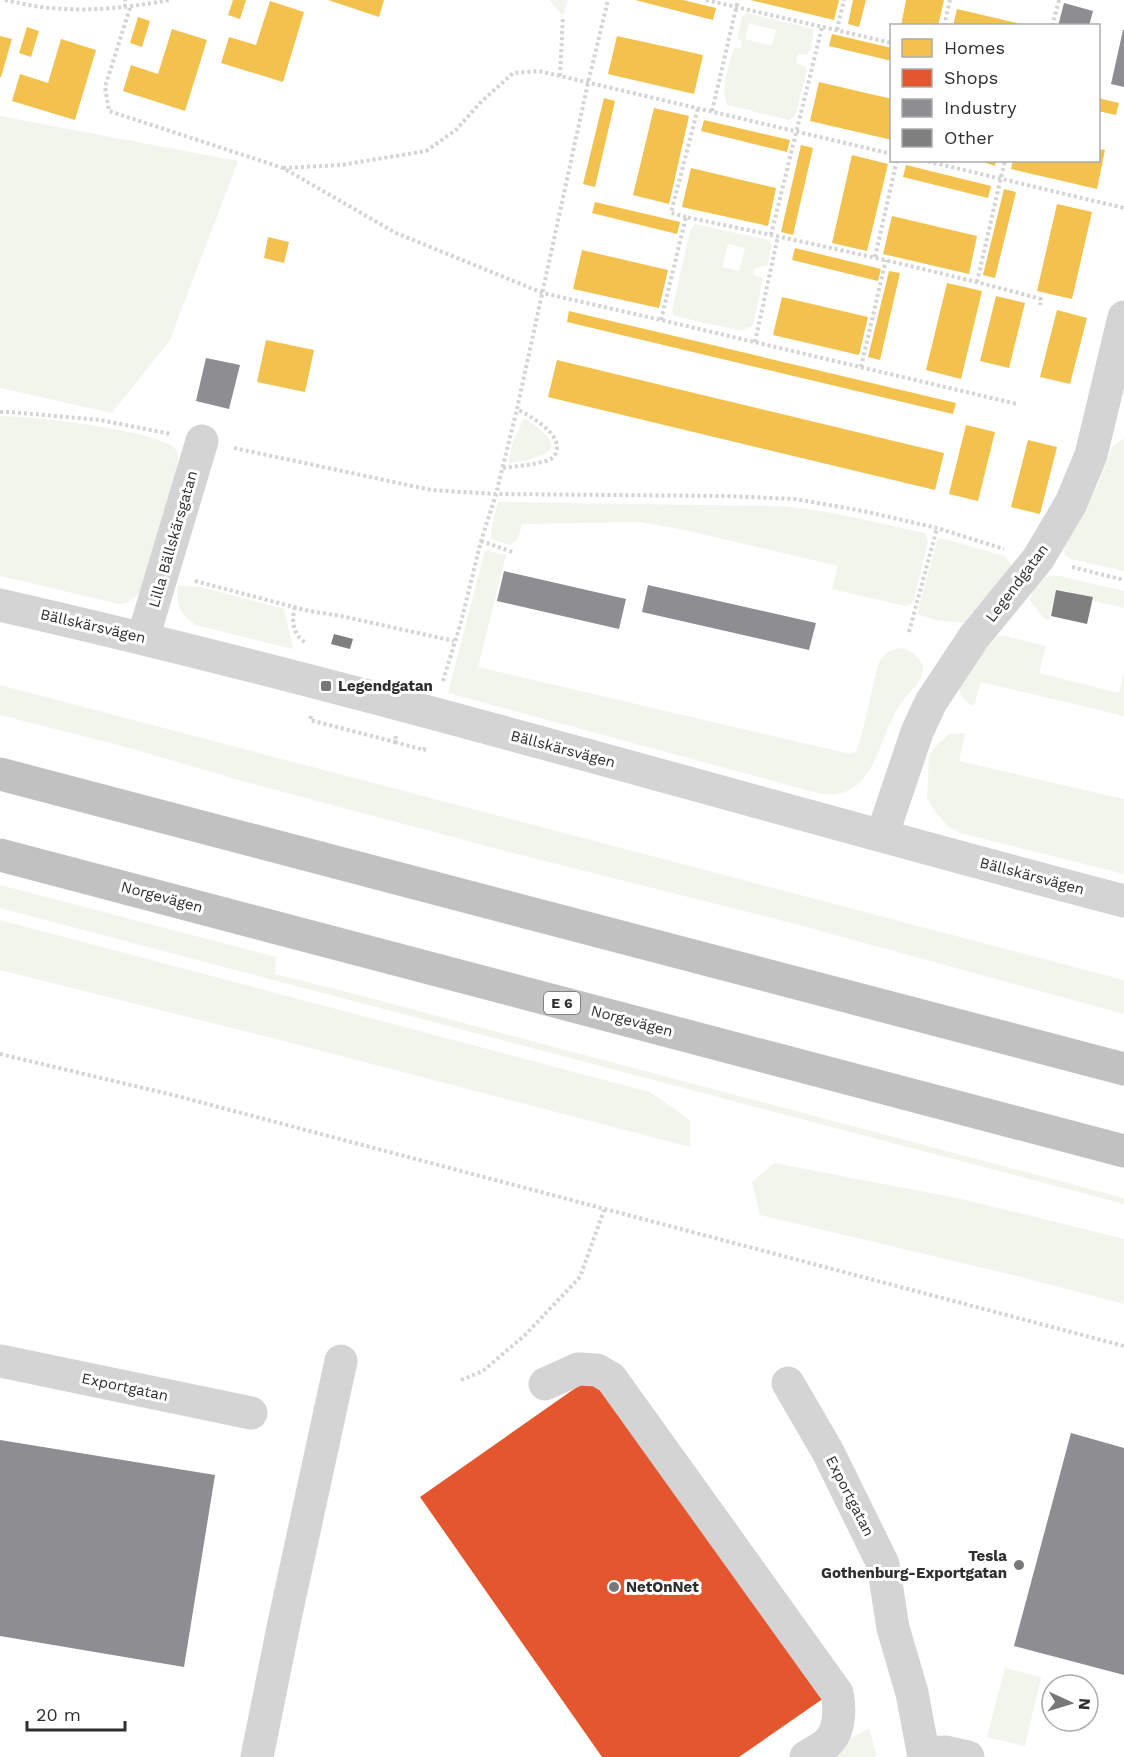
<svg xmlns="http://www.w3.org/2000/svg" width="1124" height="1757" viewBox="0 0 1124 1757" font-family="'Work Sans',sans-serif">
  <rect width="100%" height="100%" fill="#fff"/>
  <path fill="#f2f5ec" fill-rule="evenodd" d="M549 0H568L563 16Z
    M747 13 814 29 811 49 807 55 798 54 796 63 806 67V75L795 116 789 120 727 105C720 88 729 66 734 48H741L742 41 737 39 742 17ZM749 23 776 30 772 46 745 39Z
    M0 116 238 161 170 340 112 413 0 388Z
    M695 224 768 240 772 245 767 266 755 268 753 275 763 278 753 325 742 331 674 316 672 311 690 231ZM728 244 745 248 739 271 722 267Z
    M0 416C25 415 168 431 177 451 183 465 151 564 145 584 139 593 131 604 119 604L0 576Z
    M524 418C574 450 549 455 508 464L513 442Z
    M1124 438V571L1071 559 1065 555 1064 550 1066 543 1097 486 1113 446Z
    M498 502 783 506 833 513 925 533 928 541 914 600 911 604 905 606 832 589 838 566 685 530 640 522 522 524 518 539 510 545 499 542 491 538V531Z
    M940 538 1005 556 1011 564 1010 569 963 623 936 620 917 614 937 541Z
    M485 550 506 555 478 667 850 754 856 752C864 730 868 707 873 685 875 678 876 669 879 663 887 647 904 643 916 656 919 659 923 663 923 667 923 683 907 694 899 706 877 740 875 801 821 794L448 693Z
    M1048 576H1060L1124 591V608L1093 601 1094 597 1056 589 1049 620 1045 619 1030 601C1031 589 1039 582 1048 576Z
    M178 585 201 587 284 609 293 647 292 649 196 625C180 614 175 605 178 585Z
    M997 636H1004L1046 646 1039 673 1119 693 1124 672V716L981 682 974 706C962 701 960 694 958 683Z
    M0 685 1124 980V1014L784 921 509 852 242 781 133 749 0 715Z
    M965 733 959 761 1124 799V874L960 833 948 826 936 813 927 798 929 756 935 747 949 734Z
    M0 885 276 957 275 974 351 993 1124 1198V1204L0 908Z
    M0 920 650 1092 690 1120V1147L272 1038 0 970Z
    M774 1163 962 1199 1124 1239V1304L1013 1275 760 1215 752 1182Z
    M1005 1668 1041 1677 1025 1746 987 1737Z
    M869 1728 877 1757H820Z"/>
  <path fill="#f2c14e" d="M233 0H246L240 19 228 15Z
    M328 0H384L379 17Z
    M635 0H683L716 8 713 20Z
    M750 0H839L834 20Z
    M853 0H866L859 27 848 24Z
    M906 0H944L938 26H901Z
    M270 1 304 12 283 82 221 63 229 37 256 45Z
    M957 9 1025 25 1024 26H953Z
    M138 17 150 21 142 47 130 43Z
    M27 27 39 31 31 57 19 53Z
    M172 29 207 40 185 111 123 91 131 65 158 74Z
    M832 34 892 48V61L829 46Z
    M0 36 12 39 1 77H0Z
    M617 36 703 55 694 94 608 74Z
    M61 39 96 50 75 120 12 101 20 74 48 83Z
    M819 82 892 99V140L810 121Z
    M604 98 615 101 595 187 583 184Z
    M1098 98 1119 103 1116 115 1098 111Z
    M654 108 689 116 669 204 633 195Z
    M704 120 790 140 787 152 701 131Z
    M801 145 813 148 793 235 781 232Z
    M1098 149 1105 150 1097 189 1011 169 1013 160H1098Z
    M852 155 888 164 867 251 832 243Z
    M977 160H996L995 166Z
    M906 165 991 186 988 198 903 177Z
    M691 168 776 188 768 226 682 207Z
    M1004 189 1016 192 995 278 983 275Z
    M595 202 680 222 677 234 592 213Z
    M1057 204 1092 212 1072 299 1037 291Z
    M892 216 977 236 969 274 883 254Z
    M268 237 289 242 284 263 264 258Z
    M795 248 881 269 878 281 792 260Z
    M582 250 668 270 659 308 573 289Z
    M889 271 900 273 880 360 868 357Z
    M947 283 982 291 961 379 926 370Z
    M996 296 1025 303 1009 368 980 361Z
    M782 297 868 317 859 355 773 335Z
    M1057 310 1087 318 1070 384 1040 377Z
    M569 311 956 403 953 414 567 322Z
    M266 340 314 350 305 392 257 382Z
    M557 360 944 453 935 490 548 397Z
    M966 425 995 432 978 501 949 494Z
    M1028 440 1057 447 1040 514 1011 507Z"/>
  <path fill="#e4572e" d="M597 1373 824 1698 739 1757H602L420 1497Z"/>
  <path fill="#8d8d92" d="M1064 3 1093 11 1089 26H1058Z
    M1123 30H1124V87L1111 84Z
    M206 358 240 365 229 409 196 401Z
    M504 571 626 599 619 629 497 601Z
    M648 585 816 623 809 650 642 612Z
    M1071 1433 1124 1448V1675L1014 1646Z
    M0 1440 215 1475 184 1667 0 1636Z"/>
  <path fill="#7f7f7f" d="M1056 590 1093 597 1087 624 1051 616Z
    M334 634 353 639 350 649 331 644Z"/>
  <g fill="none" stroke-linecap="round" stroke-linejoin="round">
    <path stroke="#d4d4d4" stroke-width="4" stroke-dasharray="3 3" stroke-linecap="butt" d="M5 0C20 3 35 7 51 8 91 12 131 7 170 0
      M706 0 892 43
      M125 7V0
      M130 8 105 87 109 111 283 168 396 233 543 293 661 320 1017 404
      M944 26 950 0
      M1052 26 1059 0
      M837 30 844 0
      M560 76 563 16
      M712 111 738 0
      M922 160 1124 208
      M283 168 341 165 426 151 456 130 480 103 513 73 539 71 892 154
      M686 217 671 213 698 108
      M771 235 822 27
      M875 257 897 160
      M977 282 1005 160
      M661 320 686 217C805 242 924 267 1041 299L1040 305
      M755 342 778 236
      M861 367 886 260
      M0 412H10L100 420 171 434
      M234 448 431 490 496 494 726 496 795 499 863 511 937 528 1004 549
      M503 468C517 466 532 465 546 461 551 459 555 457 556 452 563 434 530 416 517 409
      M481 541 515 553
      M1072 567 1124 580
      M195 581 309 611 341 616 454 641
      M295 607C291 621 293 635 306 643
      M909 632 937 528
      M443 681 461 622 481 541 496 494 517 409 588 83 608 0
      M311 716 310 720 395 742
      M396 736 395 742 424 750 425 746
      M0 1054 177 1096 1124 1346
      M461 1380 483 1371 525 1335 580 1277 604 1210"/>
    <path stroke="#d4d4d4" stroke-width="33" d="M0 605C378 691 749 803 1124 901
      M143 638 202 441
      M882 836 917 732 931 702 974 637 1038 559 1071 503 1091 455 1124 317
      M0 1361 251 1413
      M788 1383 828 1452 883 1564 893 1628 912 1693 924 1757
      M545 1384 578 1369 597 1370 611 1378 837 1693C840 1707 840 1729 830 1740 825 1747 813 1752 806 1757
      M924 1753 946 1752 968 1757
      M257 1757 284 1623 341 1361"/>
    <path stroke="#c1c1c1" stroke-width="33" d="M0 774 1124 1069
      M0 855 1124 1151"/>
  </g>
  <g fill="#787878" stroke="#fff" stroke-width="2">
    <rect x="320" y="680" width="12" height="12" rx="3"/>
    <circle cx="1019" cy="1565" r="6"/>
    <circle cx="614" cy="1587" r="6"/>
  </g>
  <g text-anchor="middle" stroke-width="6" stroke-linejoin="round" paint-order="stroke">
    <rect fill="#fff" stroke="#6d6d6d" stroke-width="1.5" x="544" y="992" width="36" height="22" rx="4.5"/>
    <g font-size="14" font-weight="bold" fill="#2f2f2f">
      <text x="562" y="1008">E 6</text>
    </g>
    <g font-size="15" fill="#2f2f2f" stroke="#fff">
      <text transform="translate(173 539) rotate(-74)" y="5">Lilla Bällskärsgatan</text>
      <text transform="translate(1017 583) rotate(-53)" y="5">Legendgatan</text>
      <text transform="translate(93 626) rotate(13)" y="5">Bällskärsvägen</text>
      <text transform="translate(563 749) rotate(15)" y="5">Bällskärsvägen</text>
      <text transform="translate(1032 876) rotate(15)" y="5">Bällskärsvägen</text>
      <text transform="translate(162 897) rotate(15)" y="5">Norgevägen</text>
      <text transform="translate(632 1021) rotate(15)" y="5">Norgevägen</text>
      <text transform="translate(125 1387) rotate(12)" y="5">Exportgatan</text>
      <text transform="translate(850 1496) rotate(63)" y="5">Exportgatan</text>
    </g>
    <g font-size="15" font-weight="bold" fill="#2f2f2f" stroke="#fff" text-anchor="start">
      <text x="338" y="691">Legendgatan</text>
      <text x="1007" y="1561" text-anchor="end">Tesla<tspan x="1007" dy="17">Gothenburg-Exportgatan</tspan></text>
      <text x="626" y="1592">NetOnNet</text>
    </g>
  </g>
  <rect x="890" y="24" width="210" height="138" fill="#ffffff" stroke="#acacac" stroke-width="1.5"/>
  <rect x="902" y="39" width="30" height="18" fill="#f2c14e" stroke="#acacac" stroke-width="1.5"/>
  <text x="944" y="54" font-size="18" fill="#2f2f2f">Homes</text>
  <rect x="902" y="69" width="30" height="18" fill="#e4572e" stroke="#acacac" stroke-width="1.5"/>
  <text x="944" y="84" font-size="18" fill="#2f2f2f">Shops</text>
  <rect x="902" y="99" width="30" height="18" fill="#8d8d92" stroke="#acacac" stroke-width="1.5"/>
  <text x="944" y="114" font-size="18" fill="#2f2f2f">Industry</text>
  <rect x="902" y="129" width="30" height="18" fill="#7f7f7f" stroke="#acacac" stroke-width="1.5"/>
  <text x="944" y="144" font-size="18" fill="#2f2f2f">Other</text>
  <g transform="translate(1070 1703) rotate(94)"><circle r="28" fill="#ffffff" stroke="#acacac" stroke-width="1.5"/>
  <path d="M0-4.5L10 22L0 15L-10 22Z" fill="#787878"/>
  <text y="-9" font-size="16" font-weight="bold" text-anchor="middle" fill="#2f2f2f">N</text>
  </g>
  <path d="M27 1721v9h98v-9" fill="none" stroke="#2f2f2f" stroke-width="3"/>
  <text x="36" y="1721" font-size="18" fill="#2f2f2f" stroke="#ffffff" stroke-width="4.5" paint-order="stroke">20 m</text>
</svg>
